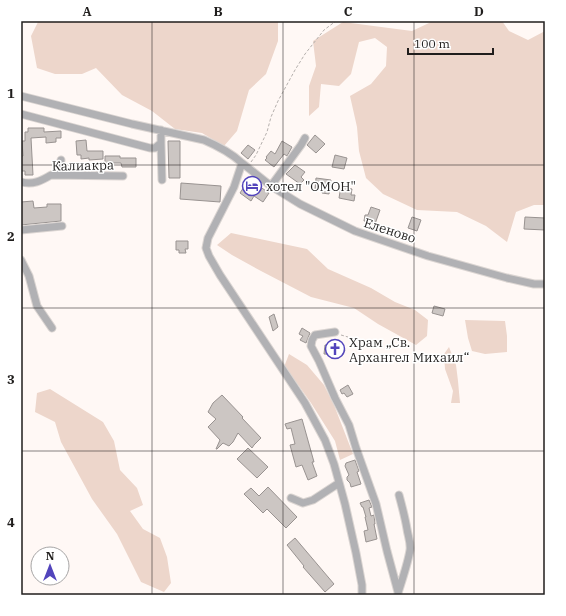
<svg xmlns="http://www.w3.org/2000/svg" width="566" height="616" viewBox="0 0 566 616" font-family="'IBM Plex Serif',serif">
  <rect width="100%" height="100%" fill="#fff8f5"/>
  <path fill="#edd6cb" d="M43 21H278V41L266 74 249 90 237 131 224 146 202 133 175 129 152 111 122 95 96 68 82 74H55L37 68 31 36 38 22Z
    M432 21H502L509 31 528 40 545 31V205H534L516 212 507 242 486 226 457 212 417 210 383 194 366 178 359 151 357 127 350 96 371 84 386 66 387 47 375 38 359 42 351 74 339 86 321 84 319 107 309 116V86L316 66 313 41 343 22 412 31 429 23Z
    M231 233 307 249 328 269 371 288 395 302 415 310 428 320 427 336 416 345 378 324 354 308 311 297 261 271 232 255 217 245Z
    M465 320 505 321 507 336V352L485 354 472 351 468 338Z
    M449 347 456 365 458 381 460 403H451L453 391 445 369 444 354Z
    M289 354 307 365 324 385 334 405 353 454 340 460 335 441 311 403 299 386 284 367Z
    M50 389 103 422 114 441 120 470 137 488 143 505 130 511 143 529 160 538 167 557 171 583 164 592 141 582 117 534 92 499 61 442 55 422 35 412 37 393Z"/>
  <path fill="#ccc6c3" stroke="#999391" d="M28 128H44V132L61 131V138H56V142L46 143V137L31 138 33 175H25V171H21V156H23L22 141H25V132H28Z
    M315 135 325 144 316 153 307 145Z
    M86 140 87 151H103V159L89 160V158L81 159V155H77L76 141Z
    M168 141H180V178H169Z
    M282 141 292 147 287 156 284 154 274 167 265 160 267 158 266 157 271 151 275 154Z
    M248 145 255 150 248 159 241 153Z
    M335 155 347 158 344 169 332 167Z
    M105 156H120V158H136V167H122L121 163H105Z
    M295 165 305 172 301 177 304 180 300 184 286 174Z
    M316 178 331 180 329 194 322 193 323 190 315 189Z
    M249 179 269 193 263 202 254 196 251 201 240 193Z
    M181 183 221 186 220 202 180 199Z
    M341 186 352 189 351 195H355L354 201 339 198Z
    M33 201 34 208 47 207V204H61V221L21 225V202Z
    M371 207 380 210 375 224 364 221 365 215H368Z
    M412 217 421 220 417 231 408 228Z
    M525 217 545 218V230L524 229Z
    M176 241H188V249H185L186 253H179V250H176Z
    M434 306 445 309 443 316 432 313Z
    M274 314 278 327 273 331 269 317Z
    M302 328 310 333 306 343 300 340 303 336 299 334Z
    M325 345H343L345 351 343 353V355L324 354Z
    M348 385 353 394 347 397 344 393 342 394 340 390Z
    M222 395 243 417 242 418 261 438 254 445 252 448 238 433 233 442 229 446 223 443 217 449H216L220 440 208 427 216 419 208 412 213 403Z
    M302 419 314 462H312L317 476 308 480 302 465 296 467 290 445 295 444 291 428 287 429 285 424Z
    M248 448 268 467 257 478 237 459Z
    M355 460 359 471 357 472 361 484 351 487 350 483 347 480V477L349 475 345 466 346 463Z
    M268 487 297 517 286 528 267 509 263 513 244 494 251 488 259 496Z
    M369 500 372 507 369 508 371 516 374 515 375 524H374L377 539 366 542 364 531 368 530 365 517H366L363 507H362L360 503Z
    M295 538 334 584 325 592 303 567 304 566 287 545Z"/>
  <g fill="none" stroke-linecap="round" stroke-linejoin="round">
    <g stroke="#dbd5d2" stroke-width="9">
      <path id="street" d="M21 96 132 124 204 140C218 146 231 153 242 163L234 187 208 238 206 248 209 256 220 275 305 403 325 440 334 464 345 504 356 553 362 585V595
        M21 114 150 148H155L161 143V130
        M161 143 162 180
        M242 163 271 186 300 204 355 231 428 256 507 278 534 284H545
        M59 175 61 160
        M21 182C33 185 41 181 51 175L123 176
        M271 186 301 145 305 138
        M21 230 62 226
        M21 260 29 276 37 306 52 328
        M335 332 315 335 312 340 311 346 319 361 335 398 349 425 356 448 376 504 387 551 398 592
        M291 498 303 503 313 500 339 483
        M398 593C402 580 408 563 410 550 411 543 408 536 407 529 405 517 402 506 399 495"/>
    </g>
    <path stroke="#b5b0ad" stroke-width="1" stroke-dasharray="3 2" stroke-linecap="butt" d="M251 162 256 155 267 132 271 117 278 101 295 70 305 54 324 30 336 21
      M341 335 348 337"/>
    <use href="#street" stroke="#b1b1b4" stroke-width="7"/>
  </g>
  <path fill="none" stroke="#201e1d" stroke-width="1" stroke-opacity="0.55" d="M152 21V595M283 21V595M414 21V595M21 165H545M21 308H545M21 451H545"/>
  <defs>
    <g id="hotel-ring" transform="scale(1)"><circle r="9.5" fill="#fff" stroke="#5244bc" stroke-width="1.5"/><path d="M-6-4.5h1.5V1H6V5H4.5V3h-9V5H-6ZM-4 0a1.8 1.8 0 1 1 3.6 0ZM.5 0V-2.5h3Q6-2.5 6 0Z" fill="#5244bc"/></g>
    <g id="church-ring" transform="scale(1)"><circle r="9.5" fill="#fff" stroke="#5244bc" stroke-width="1.5"/><path d="M-1.2-6h2.4v3.5h3.3v2.4h-3.3V6h-2.4V-.1h-3.3v-2.4h3.3Z" fill="#5244bc"/></g>
  </defs>
  <g fill-rule="evenodd">
    <use href="#hotel-ring" x="252" y="186"/>
    <use href="#church-ring" x="335" y="349"/>
  </g>
  <g text-anchor="middle" stroke-width="3" stroke-linejoin="round" paint-order="stroke">
    <g font-size="13" fill="#201e1d" stroke="#fff">
      <text transform="translate(83 165) rotate(-1)" y="5">Калиакра</text>
      <text transform="translate(390 230) rotate(18)" y="5">Еленово</text>
    </g>
    <g font-size="13" fill="#201e1d" stroke="#fff" text-anchor="start">
      <text x="266" y="191">хотел "ОМОН"</text>
      <text x="349" y="347">Храм „Св.<tspan x="349" dy="15">Архангел Михаил“</tspan></text>
    </g>
  </g>
  <rect width="566" height="616" fill="none" stroke="#ffffff" stroke-width="44"/>
  <g transform="translate(50 566)"><circle r="19" fill="#ffffff" stroke="#a6a5a5"/>
  <path d="M0-3L7 15L0 10L-7 15Z" fill="#5244bc"/>
  <text y="-6" font-size="11" font-weight="bold" text-anchor="middle" fill="#201e1d">N</text>
  </g>
  <path d="M408 48v6h85v-6" fill="none" stroke="#201e1d" stroke-width="2"/>
  <text x="414" y="48" font-size="12" fill="#201e1d" stroke="#ffffff" stroke-width="3" paint-order="stroke">100 m</text>
  <rect x="22" y="22" width="522" height="572" fill="none" stroke="#201e1d" stroke-width="1.5"/>
  <g font-size="13" text-anchor="middle" font-weight="bold" fill="#201e1d">
    <text x="87" y="16">A</text>
    <text x="218" y="16">B</text>
    <text x="348" y="16">C</text>
    <text x="479" y="16">D</text>
    <text x="11" y="98">1</text>
    <text x="11" y="241">2</text>
    <text x="11" y="384">3</text>
    <text x="11" y="527">4</text>
  </g>
</svg>
